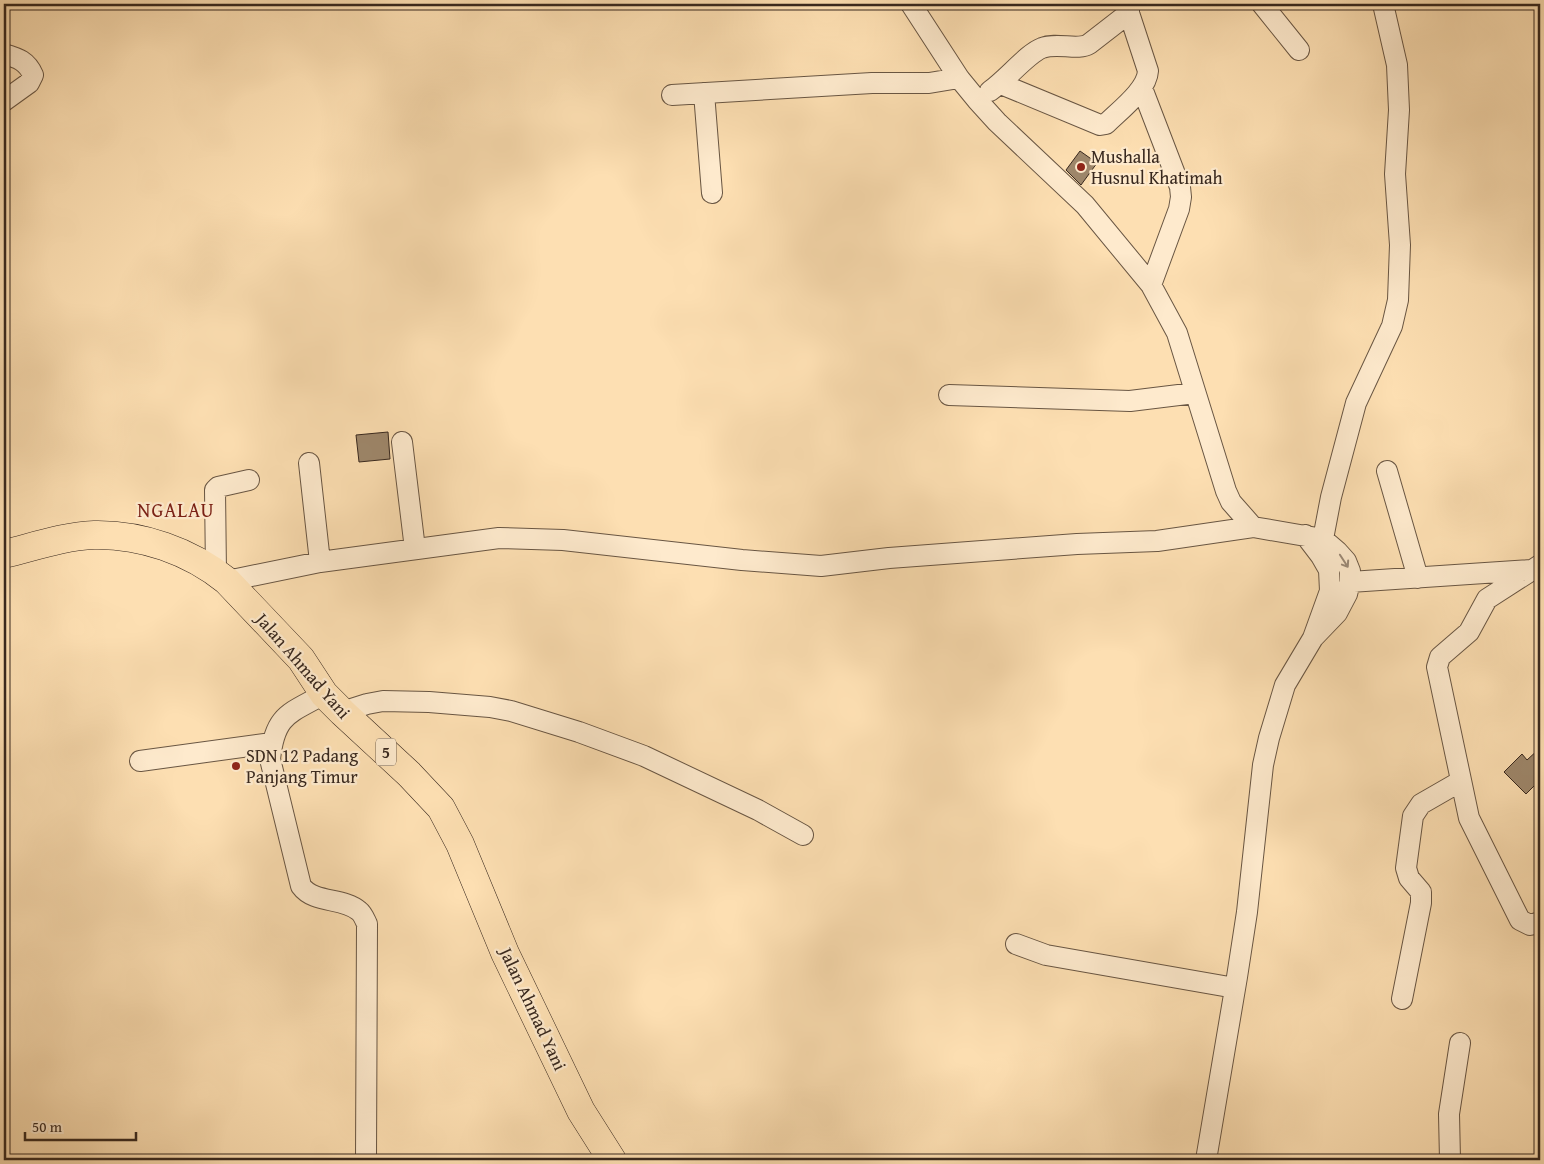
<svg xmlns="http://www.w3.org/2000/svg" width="1544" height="1164" viewBox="0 0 1544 1164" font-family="'Gentium Book Plus',serif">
  <rect width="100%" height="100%" fill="#fddfb2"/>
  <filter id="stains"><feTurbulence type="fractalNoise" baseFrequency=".004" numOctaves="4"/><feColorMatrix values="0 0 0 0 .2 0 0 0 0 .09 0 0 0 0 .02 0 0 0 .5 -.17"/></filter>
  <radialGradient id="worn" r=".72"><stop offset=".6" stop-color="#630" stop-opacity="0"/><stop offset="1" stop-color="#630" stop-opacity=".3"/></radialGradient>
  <path fill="#9e876b" stroke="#38281e" d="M1080 151 1097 163 1081 185 1066 170Z
    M388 432 390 459 359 462 356 435Z
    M1540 748V780L1526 794 1504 772 1522 754 1527 760Z"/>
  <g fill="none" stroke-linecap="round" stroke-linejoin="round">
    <g stroke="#695643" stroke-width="22">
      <path id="minor" d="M911 4 959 78 977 100 997 122 1085 205 1151 285 1177 333 1226 491 1231 502 1253 527
        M1262 4 1299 50
        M4 54C18 58 27 61 33 75L29 83 4 101
        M1001 84 1100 125 1106 124C1120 110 1147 90 1148 71L1129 13
        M1142 88 1180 187 1181 197 1179 209 1151 285
        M990 91C1006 80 1028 53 1042 48 1057 42 1078 51 1089 44L1129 13V4
        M704 93 712 193
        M672 95 872 83H929L959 78
        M949 395 1130 401 1195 393
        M402 442 415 549
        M309 463 320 562
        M1387 471 1418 578
        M1323 539 1331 497 1356 403 1392 326 1398 300 1400 245 1395 174 1399 110 1397 65 1383 4
        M1540 565 1487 599 1469 632 1440 657 1437 667 1469 818 1520 920 1530 925 1540 922
        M216 572 215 490 218 487 249 480
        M227 581 320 562 499 538 563 540 742 560 821 566 889 558 1077 544 1157 541 1253 527 1323 539 1337 551 1346 561 1350 571V582L1347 594 1337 613 1313 638
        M1350 582 1531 570
        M324 694C289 714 275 714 270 759L301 886C314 904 343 897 359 911 363 914 365 920 367 924L366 1160
        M342 712 367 704 383 701 429 702 490 707 511 711 579 732 644 756 758 810 803 835
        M140 761 272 743
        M1016 944 1046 955 1235 988
        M1402 999 1421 903V892L1409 878 1406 868 1413 816 1421 804 1461 781
        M1206 1160 1237 977 1247 912 1263 765 1269 738 1285 685 1313 638 1330 591 1329 570 1321 556 1305 535
        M1450 1160 1449 1114 1460 1043"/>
    </g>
    <g stroke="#38281e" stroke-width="29">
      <path id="highway" d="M4 554C33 547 64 536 94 535 141 534 190 551 227 581L301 659 324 694 342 712 409 774 441 808 460 844 505 953 581 1111 612 1160"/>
    </g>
    <use href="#minor" stroke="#feeacd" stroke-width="20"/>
    <use href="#highway" stroke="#fddfb2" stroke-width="28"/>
  </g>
  <defs><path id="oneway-shaft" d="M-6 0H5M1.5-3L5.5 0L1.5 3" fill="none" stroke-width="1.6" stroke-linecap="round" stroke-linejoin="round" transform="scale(1.25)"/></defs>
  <use stroke="#9b8976" href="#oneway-shaft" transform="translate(1344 561) rotate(57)"/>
  <g fill="#8f2418" stroke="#feeacd" stroke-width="2">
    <circle cx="1081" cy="167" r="5"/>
    <circle cx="236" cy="766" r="5"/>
  </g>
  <g text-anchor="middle" stroke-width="4.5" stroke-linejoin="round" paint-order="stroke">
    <rect fill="#feeacd" stroke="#736252" stroke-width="1" x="376" y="738.5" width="20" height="27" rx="4"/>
    <g font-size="16" font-weight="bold" fill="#38281e">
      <text x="386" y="758">5</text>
    </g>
    <g font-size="18" fill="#38281e" stroke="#feeacd" text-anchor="start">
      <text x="1091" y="163">Mushalla<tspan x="1091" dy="21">Husnul Khatimah</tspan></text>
      <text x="246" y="762">SDN 12 Padang<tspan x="246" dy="21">Panjang Timur</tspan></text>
    </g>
    <g font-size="18" fill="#38281e" stroke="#feeacd">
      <text transform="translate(303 666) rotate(49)" y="6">Jalan Ahmad Yani</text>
      <text transform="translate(533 1009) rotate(65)" y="6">Jalan Ahmad Yani</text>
    </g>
    <g font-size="20" letter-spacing="1" fill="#7a1f14" stroke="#feeacd">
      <text x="176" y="517">NGALAU</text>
    </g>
  </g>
  <rect width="1544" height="1164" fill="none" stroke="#fddfb2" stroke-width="20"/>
  <rect x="5" y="5" width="1534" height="1154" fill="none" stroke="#38281e" stroke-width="2.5"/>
  <rect x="10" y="10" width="1524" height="1144" fill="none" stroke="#38281e"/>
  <path d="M25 1132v8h111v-8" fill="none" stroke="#38281e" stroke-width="2.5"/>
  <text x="32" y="1132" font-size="15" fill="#38281e" stroke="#feeacd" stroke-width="4" paint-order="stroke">50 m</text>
  <rect width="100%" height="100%" filter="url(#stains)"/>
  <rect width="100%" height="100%" fill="url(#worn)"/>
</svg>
